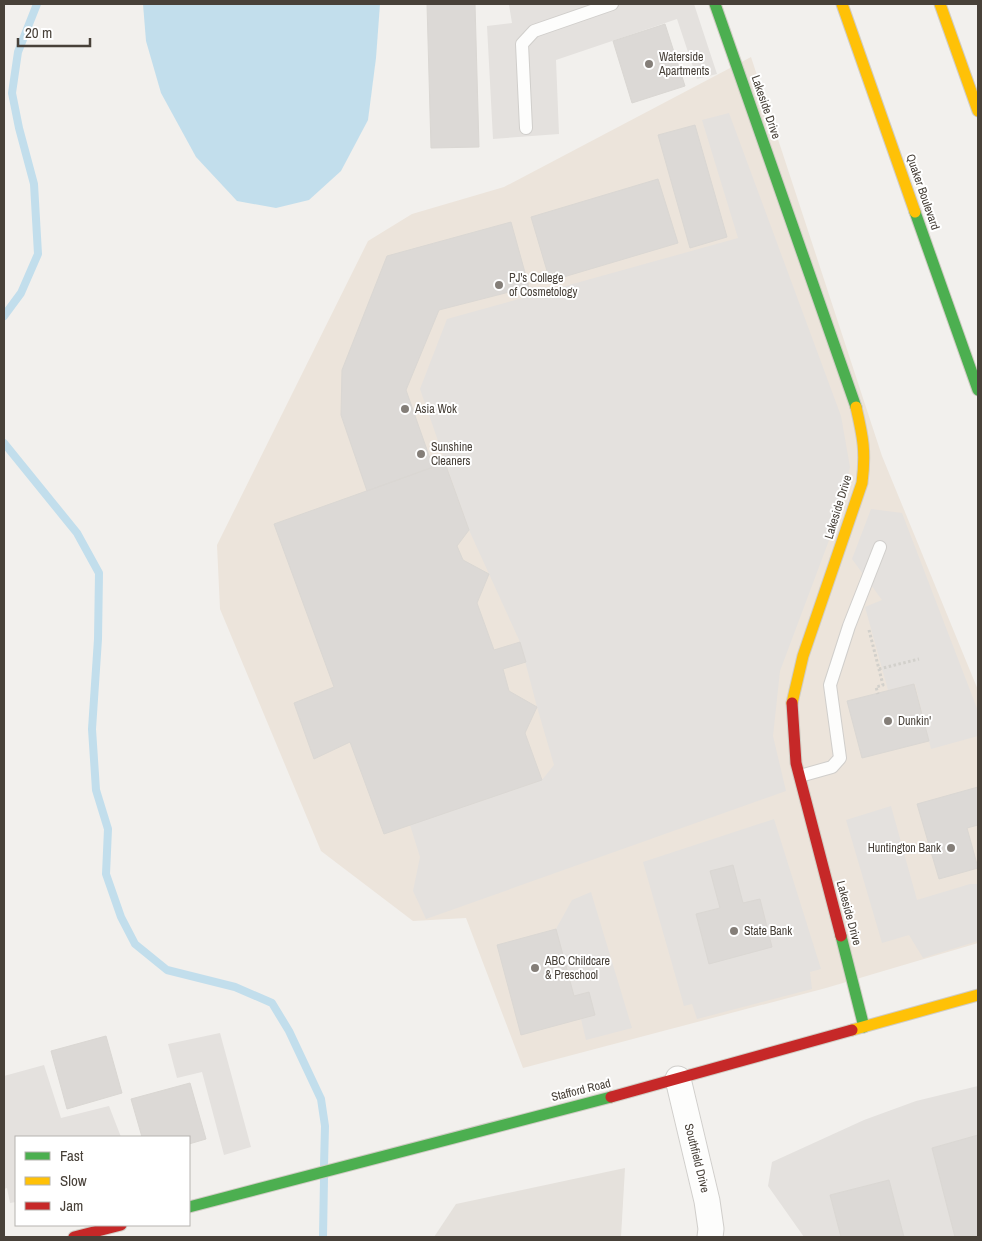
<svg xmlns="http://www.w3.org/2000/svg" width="982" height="1241" viewBox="0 0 982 1241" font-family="'Archivo Narrow',sans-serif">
  <rect width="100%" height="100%" fill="#f2f0ed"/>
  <path fill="#e5e1dc" d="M625 1168 621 1237H434L456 1204Z"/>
  <path fill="#ece4db" d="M751 57 882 456 978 690V943L826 988 523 1068 466 918 413 921 321 851 220 609 217 545 368 241 412 214 504 187Z"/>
  <path fill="#e4e1de" d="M512 4H694L717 74 697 79 677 19 556 60 559 134 493 139 487 26 512 23 509 5Z
    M729 113 841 416 850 467 840 511 780 671 773 736 786 791 426 919 413 891 420 857 410 825 542 780 554 765 537 707 520 642 469 530 420 389 447 319 738 238 702 120Z
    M871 509 902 513 978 711V736L931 749 915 684 888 690 865 607 882 600 852 559Z
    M891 806 917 900 970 884H978V941L923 958 909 935 882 943 846 820Z
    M774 819 821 969 810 972 812 989 697 1019 692 1004 684 1006 643 862Z
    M591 892 632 1028 586 1040 581 1019 595 1015 589 992 574 996 556 929 572 900Z
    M220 1033 251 1147 224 1155 202 1072 177 1078 168 1044Z
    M44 1065 61 1118 109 1106 121 1137H16V1202L10 1203 7 1188 4 1189V1076Z
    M978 1086V1135L932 1148 955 1237H904L889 1180 830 1195 841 1237H804L768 1186 772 1162 864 1120 916 1101Z"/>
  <path fill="#c2deec" d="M143 4H380L376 58 368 120 341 171 309 200 276 208 237 201 196 157 161 93 146 41Z"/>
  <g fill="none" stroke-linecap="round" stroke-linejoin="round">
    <path stroke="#c2deec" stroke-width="8" d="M4 316 21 293 38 254 34 184 19 128 12 93 18 52 37 4
      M4 443 77 533 99 573 98 639 92 729 96 790 108 829 106 874 121 917 135 944 167 970 235 987 272 1003 289 1031 321 1099 325 1126 324 1166
      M323 1237 324 1178"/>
  </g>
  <path fill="#dcd9d6" stroke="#dad7d3" d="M427 4H475L479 147 431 148Z
    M665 24 685 86 632 103 613 41Z
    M695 125 727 237 690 248 658 135Z
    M658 179 678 243 550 281 531 217Z
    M511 222 529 287 439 310 406 390 433 467 367 491 341 415 342 370 387 256Z
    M445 463 469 530 457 546 463 560 489 574 477 603 494 650 520 642 526 662 503 669 509 691 537 707 525 733 542 780 384 834 350 742 314 759 294 703 334 687 274 524Z
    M914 684 929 741 862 758 847 701Z
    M978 787V825L967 828 978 868 939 879 917 804Z
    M733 865 743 903 760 899 772 947 709 964 696 914 720 908 710 871Z
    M556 929 574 996 589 992 595 1015 521 1035 497 945Z
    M106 1036 122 1093 67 1109 51 1051Z
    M190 1083 206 1139 189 1144V1137H142L131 1099Z
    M978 1135V1237H955L932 1148Z
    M889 1180 904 1237H841L830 1195Z"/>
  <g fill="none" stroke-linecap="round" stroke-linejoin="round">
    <g stroke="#d0cecb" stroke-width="14">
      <path id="lane" d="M526 128 522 44 534 31 612 4
        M800 776 832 767 840 758 830 685 849 626 880 547"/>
    </g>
    <g stroke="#d0cecb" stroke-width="27">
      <path id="street" d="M678 1079 707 1201 711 1229 710 1237"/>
    </g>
    <g stroke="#d0ccc4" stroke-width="13">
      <path id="fast" d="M715 4 856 407
        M915 212 978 390
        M841 936 864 1027
        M189 1207 611 1097"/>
    </g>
    <g stroke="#d0ccc4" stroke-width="13">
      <path id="slow" d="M842 4 915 212
        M940 4 978 111
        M792 703 803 656 862 483C866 452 863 437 856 407
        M852 1030 978 995"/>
    </g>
    <g stroke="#d0ccc4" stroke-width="13">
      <path id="jam" d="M792 703 796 763 841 936
        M611 1097 852 1030
        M74 1237 121 1225"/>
    </g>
    <path stroke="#d2d0cb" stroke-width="3" stroke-dasharray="2.5 2.5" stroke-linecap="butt" d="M869 630 883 685 876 687 878 694
      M879 669 919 659"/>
    <use href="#lane" stroke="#fdfdfc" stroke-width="12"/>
    <use href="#street" stroke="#fdfdfc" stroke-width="25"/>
    <use href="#fast" stroke="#4caf50" stroke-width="11"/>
    <use href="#slow" stroke="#ffc107" stroke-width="11"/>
    <use href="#jam" stroke="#c62828" stroke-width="11"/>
  </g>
  <g fill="#847e78" stroke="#fff" stroke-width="2">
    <circle cx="649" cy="64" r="5"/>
    <circle cx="499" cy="285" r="5"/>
    <circle cx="405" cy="409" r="5"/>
    <circle cx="421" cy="454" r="5"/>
    <circle cx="888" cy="721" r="5"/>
    <circle cx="951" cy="848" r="5"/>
    <circle cx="734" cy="931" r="5"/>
    <circle cx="535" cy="968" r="5"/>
  </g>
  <g text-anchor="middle" stroke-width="4" stroke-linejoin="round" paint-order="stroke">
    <g font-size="12" fill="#484139" stroke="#fff" text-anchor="start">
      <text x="659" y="61">Waterside<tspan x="659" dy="14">Apartments</tspan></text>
      <text x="509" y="282">PJ's College<tspan x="509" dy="14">of Cosmetology</tspan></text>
      <text x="415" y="413">Asia Wok</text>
      <text x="431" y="451">Sunshine<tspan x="431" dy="14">Cleaners</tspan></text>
      <text x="898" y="725">Dunkin'</text>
      <text x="941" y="852" text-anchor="end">Huntington Bank</text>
      <text x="744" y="935">State Bank</text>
      <text x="545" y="965">ABC Childcare<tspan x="545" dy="14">&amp; Preschool</tspan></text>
    </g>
    <g font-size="12" fill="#484139" stroke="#fff">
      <text transform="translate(766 107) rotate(71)" y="4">Lakeside Drive</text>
      <text transform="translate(923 192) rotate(71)" y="4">Quaker Boulevard</text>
      <text transform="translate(838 507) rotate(-73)" y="4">Lakeside Drive</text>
      <text transform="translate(849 913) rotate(75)" y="4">Lakeside Drive</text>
      <text transform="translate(581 1090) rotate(-14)" y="4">Stafford Road</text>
      <text transform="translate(697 1158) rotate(76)" y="4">Southfield Drive</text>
    </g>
  </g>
  <rect width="982" height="1241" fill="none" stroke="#484139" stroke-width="10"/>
  <rect x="15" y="1136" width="175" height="90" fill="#ffffff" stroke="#b6b3b0"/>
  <rect x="25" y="1152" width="25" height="8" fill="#4caf50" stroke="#b6b3b0"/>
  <text x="60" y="1161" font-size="15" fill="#484139">Fast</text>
  <rect x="25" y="1177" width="25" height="8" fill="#ffc107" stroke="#b6b3b0"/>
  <text x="60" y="1186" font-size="15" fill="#484139">Slow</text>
  <rect x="25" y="1202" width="25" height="8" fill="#c62828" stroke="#b6b3b0"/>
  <text x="60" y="1211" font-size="15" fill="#484139">Jam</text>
  <path d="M18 38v8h72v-8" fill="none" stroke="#484139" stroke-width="2.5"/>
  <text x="25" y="38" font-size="15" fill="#484139" stroke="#ffffff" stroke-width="4" paint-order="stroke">20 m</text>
</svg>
